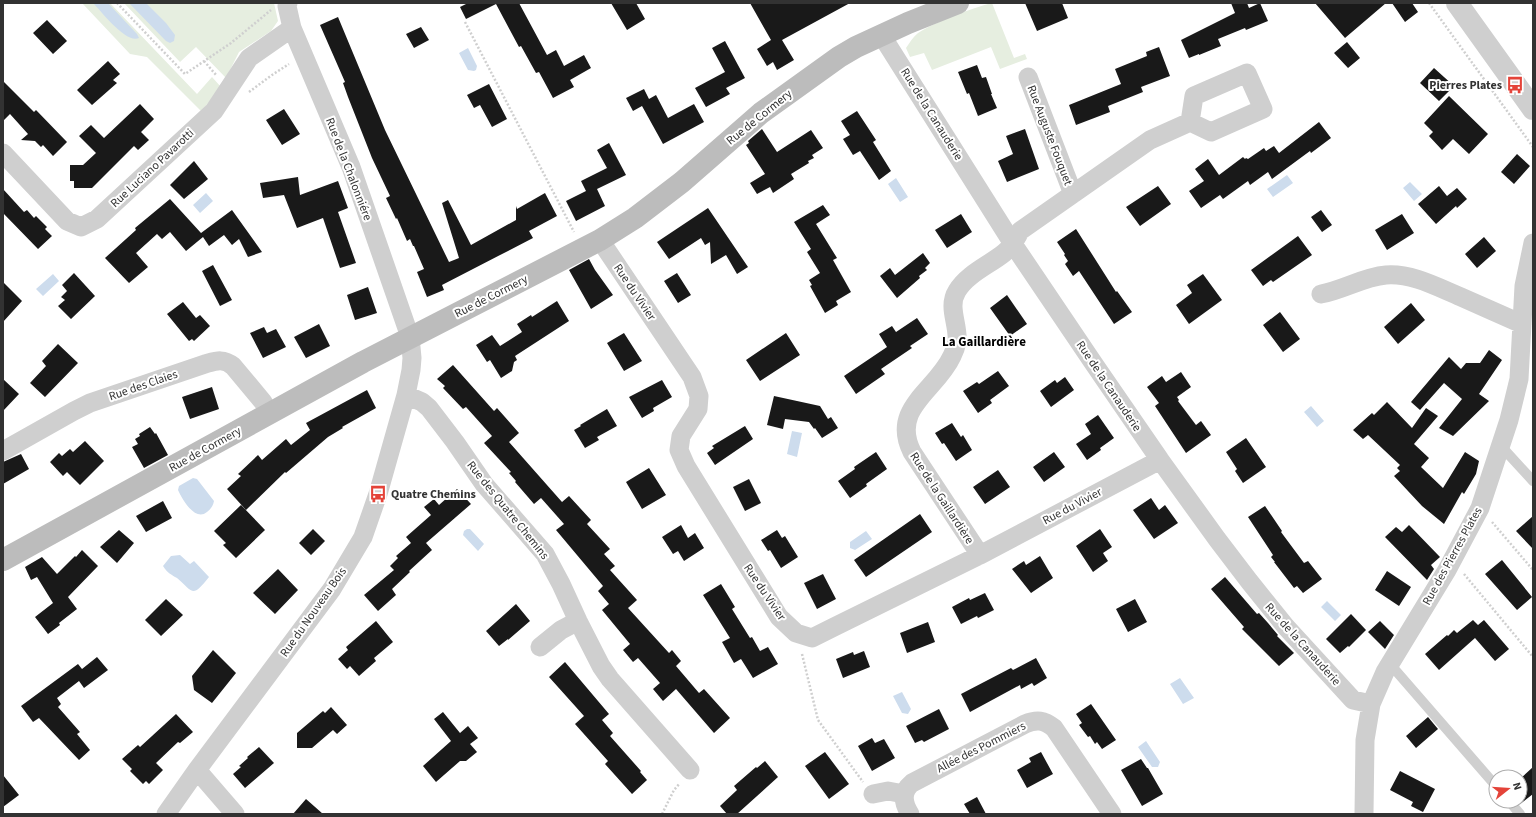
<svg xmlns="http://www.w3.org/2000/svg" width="1536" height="817" viewBox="0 0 1536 817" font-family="'Source Sans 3',sans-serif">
  <rect width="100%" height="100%" fill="#fff"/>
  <path fill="#e6eee0" d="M82 3H110L197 94 212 77 221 87 212 99 201 111 147 57 130 54Z
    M124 3H274L278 21 271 31 239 52 226 78 196 47 180 62Z
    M992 3 1014 58 1025 54 1027 59 1000 69 991 47 932 70 924 53 910 57 906 48C910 42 913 37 918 33 935 22 972 8 992 3Z"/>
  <path fill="#cddced" d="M93 3H108L137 34 139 38C126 44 102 12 93 3Z
    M129 3H146L166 23 175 35 174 41 170 43 166 41Z
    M468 48 477 66 476 70 474 71 468 70 459 53Z
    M1287 175 1293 183 1273 197 1267 189Z
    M896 178 908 197 900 202 888 184Z
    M1410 182 1422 194 1414 201 1403 188Z
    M206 193 213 201 200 213 193 205Z
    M53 274 59 281 43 296 36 289Z
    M1311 406 1324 421 1317 427 1304 412Z
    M792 431 802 433 797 457 787 454Z
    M193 478 197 479 214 501C213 506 211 509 207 512 195 522 182 499 178 490L179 486Z
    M467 529H470L484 544 478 551 463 535 464 531Z
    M866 531 872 539 855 550 850 548V542Z
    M180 555 190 564 194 561 209 577C192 598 194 593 177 578 175 577 173 576 172 575 168 573 165 569 163 566L171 556Z
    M1327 601 1341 615 1335 621 1321 607Z
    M1180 678 1194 698 1183 704 1170 684Z
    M902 692 911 709 908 714 902 713 893 696Z
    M1146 741 1160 762 1158 767H1152L1138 747Z"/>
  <path fill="#191919" d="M468 3H519L547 55 556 50 564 66 584 55 591 68 570 80 574 87 553 98 539 72 536 73 521 46 519 47 496 4 466 19 460 7Z
    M611 3H636L645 19 627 30Z
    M750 3H850L782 40 794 60 777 70 773 62 767 66 757 49 771 40Z
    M1025 3H1062L1068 18 1037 31Z
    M1231 3H1247L1249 8 1260 3 1268 21 1246 30 1245 28 1218 39 1221 46 1199 55V54L1189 58 1181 40 1235 13Z
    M1315 3H1386L1345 38Z
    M1392 3H1412L1418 12 1405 22Z
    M338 17 385 130 449 262 459 258 442 203 448 200 471 245 516 220V206L517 209 545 193 557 216 529 231 533 238 442 285 444 290 427 297 417 272 424 269 414 246H413L410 239 407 241 397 218 396 219 386 198 390 196 372 158 348 97 343 83 345 82 320 25Z
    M47 20 67 41 53 54 33 33Z
    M421 27 429 40 414 48 406 34Z
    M725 41 745 78 726 88 730 94 706 107 695 88 725 72 712 48Z
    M1347 42 1360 58 1348 68 1334 53Z
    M1159 47 1170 76 1141 87 1143 92 1108 106 1110 112 1076 125 1069 105 1121 84 1115 69 1147 56 1146 52Z
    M108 61 120 74 113 80 117 83 92 105 77 90Z
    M977 65 982 78 986 77 992 94H991L997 108 978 116 969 93 967 94 958 72Z
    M1434 68 1454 86 1439 101 1420 83Z
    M3 81 34 112 36 110 67 142 53 156 43 145 41 147 35 141 21 140 28 134 10 114 3 121Z
    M489 84 507 119 492 127 480 105 474 108 467 95Z
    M644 89 649 99 656 95 668 118 694 104 704 122 663 144 642 106 633 111 626 98Z
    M1449 96 1488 134 1469 154 1453 139 1442 150 1429 136 1433 132 1424 123Z
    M140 104 154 119 141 132 149 140 138 150 134 146 92 188H74V181H70V165H83L96 153 79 136 91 125 104 138Z
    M284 109 300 134 282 145 266 120Z
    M857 111 876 140 873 142 891 171 879 180 860 151 853 155 843 139 850 135 841 121Z
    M1319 122 1331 138 1311 153 1310 151 1272 179 1268 172 1250 185 1248 181 1223 199 1220 195 1201 208 1189 191 1204 181 1195 169 1208 159 1219 175 1243 157 1245 159 1246 158 1248 159 1264 148 1266 151 1274 146 1279 153Z
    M762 129 777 152 811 130 823 148 812 155 814 158 808 161 809 163 791 174 794 179 773 193 770 187 757 194 750 183 765 174 746 145 749 143 748 141Z
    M1025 129 1039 169 1007 182 998 161 1013 154 1006 136Z
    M609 143 626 175 597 189 605 206 576 221 566 201 586 191 581 181 607 168 597 150Z
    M1517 154 1530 166 1514 184 1501 172Z
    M194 161 208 179 184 199 170 185Z
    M298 177 300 195 338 181 348 208 338 212 356 263 340 268 323 218 297 228 284 195 263 198 260 183Z
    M1158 186 1171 204 1140 226 1126 207Z
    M1439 186 1447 196 1457 188 1467 199 1457 208 1456 206 1436 224 1418 204Z
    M3 189 24 212 27 210 34 218 36 216 47 227 45 229 52 236 38 249 3 213Z
    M170 199 201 233 232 210 262 252 248 257 239 239 232 245 224 235 209 246 203 237 186 251 170 232 162 239 157 234 136 253 148 267 129 283 105 258 136 230 135 228Z
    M823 205 830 215 816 224 837 258 833 260 851 292 836 301 838 305 825 313 810 286 812 285 809 280 820 273 807 252 811 249 794 222Z
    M708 208 748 267 737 274 726 255 711 264 710 242 705 245 701 238 669 259 657 242Z
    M1321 210 1332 225 1322 232 1311 217Z
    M961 214 972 232 947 248 935 230Z
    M1402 214 1414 233 1387 250 1375 230Z
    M1076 229 1116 292 1117 291 1132 312 1114 324 1079 271 1073 276 1065 264 1068 261 1064 255 1065 254 1057 242Z
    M1298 236 1312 255 1273 282 1271 280 1263 286 1251 270Z
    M1484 237 1496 251 1477 268 1465 254Z
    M923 253 930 263 925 268 927 270 919 276 920 278 897 298 880 276 890 268 895 275Z
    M589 259 595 270 613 295 591 309 569 270Z
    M213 265 232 300 220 306 202 271Z
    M74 273 95 296 71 319 58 306 65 300 61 297 67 291 62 285Z
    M677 273 691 295 678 303 664 281Z
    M1203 274 1222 300 1189 324 1176 305 1192 293 1187 285Z
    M3 282 22 301 3 322Z
    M368 287 377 313 355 320 347 295Z
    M1007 295 1027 324 1010 336 990 308Z
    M557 301 569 321 515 356 517 360 514 362 512 371 501 378 490 360 487 362 476 345 492 335 500 346 522 332 517 324 531 315 532 317Z
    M183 302 196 318 200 315 210 326 194 341 192 339 189 341 167 314Z
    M1411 303 1425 320 1398 344 1384 327Z
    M1280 312 1300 339 1283 352 1263 325Z
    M917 318 928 334 910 346 912 348 881 369 885 374 856 394 844 376 887 347 879 334 892 326 896 332Z
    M319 324 330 346 306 358 294 337Z
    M264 327 267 333 276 329 286 347 263 358 250 333Z
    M624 333 642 361 624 371 607 343Z
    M786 333 800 355 760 381 746 360Z
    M58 344 78 363 45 397 30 383 46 366 42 361Z
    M1489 350 1502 360 1479 394 1489 401 1453 436 1439 428 1462 399 1444 383 1420 410 1411 402 1449 357 1461 369 1466 363H1480Z
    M453 365 494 411 497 408 519 433 509 442 562 502 569 496 591 520 587 524 610 549 604 554 615 566 610 570 637 600 628 608 669 653 672 650 681 661 676 666 699 693 704 689 730 718 714 733 676 689 663 701 653 689 660 683 638 658 633 662 623 650 630 644 602 610 609 604 598 591 603 586 556 530 564 524 541 498 534 504 515 482 516 481 509 473 511 472 484 443 492 436 466 407 463 409 443 388 445 386 437 379Z
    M998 371 1009 386 990 400 992 403 978 413 963 391 977 382 979 384Z
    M1181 372 1191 387 1177 397 1179 400 1178 401 1196 425 1201 421 1211 435 1186 453 1155 406 1159 403 1147 387 1162 376 1166 382Z
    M1065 377 1074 390 1051 407 1040 391 1055 380 1057 383Z
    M3 379 19 394 3 411Z
    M662 380 672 397 653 408 654 411 642 418 629 397Z
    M212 387 219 409 190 419 182 397Z
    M367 390 376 408 342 427 343 428 328 437 286 473 285 472 246 510 227 489 241 476 238 474 258 455 262 460 286 439 291 445 310 430 306 423Z
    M774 396 820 406 828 419 831 417 838 428 822 438 815 428 814 429 809 422 785 419 783 429 767 425Z
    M1387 402 1412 428 1426 408 1438 416 1414 444 1429 458 1421 467 1443 488 1465 452 1479 461 1476 474 1464 494 1462 492 1444 524 1422 506 1394 476 1400 471 1397 468 1400 465 1368 435 1363 439 1353 430 1372 413 1374 415Z
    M607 409 617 426 597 437 599 440 585 448 574 430 581 426 580 425Z
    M1098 415 1114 438 1100 448 1101 450 1087 460 1076 444 1091 434 1085 424Z
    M952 423 961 437 963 435 972 450 956 461 944 443 942 444 935 433Z
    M745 426 753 439 715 465 707 453 714 448 712 446Z
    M150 427 155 434 156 433 168 455 144 468 132 447 138 444 135 439 140 436 139 434Z
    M1246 438 1266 467 1243 483 1235 471 1237 469 1226 452Z
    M85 441 104 461 80 485 67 472 63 476 50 462 59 453 62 456 70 449 73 452Z
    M876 452 887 469 866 484 867 486 850 498 838 481 855 469 854 467Z
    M1054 452 1065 467 1044 482 1033 467Z
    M21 454 29 469 3 484V462Z
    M649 468 666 495 642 509 626 482Z
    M998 470 1010 487 985 504 973 487Z
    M749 479 761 503 745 511 733 487Z
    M457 489 471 504 426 543 432 550 409 571 410 572 392 589 396 595 378 611 364 595 394 570 390 566 398 558 396 556 411 543 406 537 431 515 424 507 434 499 439 505Z
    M1151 498 1159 510 1165 505 1178 523 1154 539 1133 510Z
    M163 501 172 518 146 532 136 516Z
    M241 505 265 530 236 558 223 545 226 543 214 531Z
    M1265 506 1282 531 1281 532 1304 563 1308 561 1322 579 1303 593 1297 586 1294 588 1274 562H1275L1271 557 1273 555 1248 517Z
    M920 514 932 532 866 577 854 560Z
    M1533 516V549L1516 531Z
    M681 525 688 538 695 533 704 548 684 561 678 551 673 554 662 537Z
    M1409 525 1440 557 1431 565 1434 569 1427 580 1385 537 1396 527 1402 532Z
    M313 529 325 541 311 555 299 543Z
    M1100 529 1112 547 1103 553 1108 561 1093 572 1076 546Z
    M119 530 134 543 117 563 100 547Z
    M777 530 782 538 785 536 798 557 781 568 770 550 768 551 761 540Z
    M82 550 98 566 68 597 77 609 59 623 60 625 48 634 35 617 53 603 37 577 31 580 25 567 42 557 57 574 75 556 76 557Z
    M1040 556 1053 578 1031 593 1012 569 1024 561 1026 565Z
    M1502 560 1532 597 1517 610 1485 574Z
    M278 569 298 590 275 614 253 593Z
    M1387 571 1411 587 1399 606 1375 590Z
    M823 574 836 599 817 609 804 583Z
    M1225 577 1257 614 1259 613 1268 623 1278 635 1277 636 1294 653 1279 666 1242 629 1244 627 1211 589Z
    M721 584 735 607 732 609 750 638 752 637 760 651 768 647 778 664 753 678 741 659 734 663 722 642 730 638 703 595Z
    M985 593 994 610 978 618 977 616 961 624 952 607 969 598 970 600Z
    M166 599 183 615 161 636 145 620Z
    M1135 599 1147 622 1128 632 1116 609Z
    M516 604 530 621 508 640V639L499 646 486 631Z
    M1351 614 1366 630 1349 647 1348 646 1340 653 1326 639Z
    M1473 620 1478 625 1484 620 1509 649 1495 661 1475 638 1439 670 1425 654 1447 635 1448 636 1454 630 1457 633Z
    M376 621 393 642 374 658 376 661 359 676 350 666 347 669 338 659 348 650 346 647Z
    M1380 621 1394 635 1385 649 1368 632Z
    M928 622 935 642 907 653 900 633Z
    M213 650 236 673 212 703 194 690 192 676Z
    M864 651 870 667 843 678 836 659 853 652 854 655Z
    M97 657 108 670 84 688 79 681 57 698 61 704 58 707 80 732 77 734 90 750 79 760 39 718 33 722 21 706 78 664 82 669Z
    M1036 658 1047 678 1034 686 1032 683 1021 689 1020 685 970 712 961 694 1011 668 1013 670Z
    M565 662 609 714 602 720 613 733 610 736 641 771 640 772 647 780 632 794 605 764 608 761 575 724 584 716 549 677Z
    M1091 704 1116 740 1102 749 1097 742 1095 744 1090 736 1088 737 1079 725 1082 723 1076 714Z
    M331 707 347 725 337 734 333 730 312 748H297V733L323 711 325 713Z
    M939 709 949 729 924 742 922 740 915 743 906 726Z
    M443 712 460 733 468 726 478 738 470 744 477 752 466 761H460L436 782 423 766 451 741 434 719Z
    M176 714 193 732 180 743 178 742 156 763 163 770 149 784 146 781 143 784 130 771 132 769 122 759 138 745 140 747Z
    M1428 717 1438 729 1416 748 1406 736Z
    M872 738 875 743 884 739 895 758 872 771 858 746Z
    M259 747 274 763 245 788 233 774 241 767 239 766 248 758 247 757Z
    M825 752 849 784 829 799 805 766Z
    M1041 752 1053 774 1027 788 1017 770 1031 762 1029 758Z
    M1141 759 1147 768H1148L1163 794 1142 806 1121 770Z
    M765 761 778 777 737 814H727L720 806 737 790 734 786 756 767 757 768Z
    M1533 767V794L1520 804V779Z
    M1400 771 1435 789 1423 812 1411 806 1413 802 1390 790Z
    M3 775 19 795 3 807Z
    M977 797 986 814H970L964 804Z
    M306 799 323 814H293Z"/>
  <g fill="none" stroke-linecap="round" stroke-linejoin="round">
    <path stroke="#cfcfcf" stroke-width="2.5" stroke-dasharray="2 2" stroke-linecap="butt" d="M117 3 185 74 231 43 271 10
      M1429 3 1533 147
      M465 22 574 232
      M204 61 217 76
      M249 92 272 75 289 64
      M1492 522 1533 570
      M1464 574 1533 657
      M802 654 818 720 863 782
      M662 814 674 790 680 783"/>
    <path stroke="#cfcfcf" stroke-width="10" d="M1500 445 1533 481
      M1390 664 1496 786
      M1509 801 1520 814"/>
    <path stroke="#cfcfcf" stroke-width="19" d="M882 36 1013 244 1094 364 1160 460 1217 539 1249 581 1286 627 1353 700 1371 704
      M1247 73 1263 109 1211 132 1190 122 1194 96Z
      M1028 77 1073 194
      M3 153 67 221 81 227 97 219 214 111 249 58 292 28
      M600 240 692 377 699 396 698 409 681 436 679 450 686 466 779 617 796 633 812 638 834 627 980 555 1160 460
      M1321 294C1343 290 1363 277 1386 275 1412 273 1437 287 1461 297 1481 306 1502 315 1522 324
      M406 395 422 402 429 408 455 442 484 484 545 554 561 584 578 621 601 666 610 679 690 770
      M3 451 74 411 90 403 205 364C216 361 223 358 233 366L263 402 269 414
      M980 555 912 452C890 408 936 391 952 356 954 352 956 347 957 342 959 325 947 307 957 291 967 274 989 265 1004 253 1011 247 1016 240 1020 231L1150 140 1190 122
      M540 647 561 630 578 621
      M197 770 235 814
      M873 794 888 791 904 794
      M166 814 197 770 332 589 363 537 378 494 406 395 411 370 412 358 410 337 351 167 292 28 287 6 288 3
      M910 814C903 803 901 792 912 783L1025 724C1037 719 1044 720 1054 728L1112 814
      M1364 814 1365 740 1371 704 1385 672 1447 570 1480 508 1509 420 1519 379 1524 286 1533 243"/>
    <path stroke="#cfcfcf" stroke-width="22" d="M1457 3 1533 109"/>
    <path stroke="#bcbcbc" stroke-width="22" d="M3 560 363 362 600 240 635 218 682 182 761 113 839 57 856 47 908 23 958 3"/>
  </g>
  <defs>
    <g id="bus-bare" transform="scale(1.38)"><path d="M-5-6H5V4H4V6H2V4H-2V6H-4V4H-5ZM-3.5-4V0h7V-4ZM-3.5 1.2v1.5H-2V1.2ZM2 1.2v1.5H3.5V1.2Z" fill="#e44339" stroke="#fff" stroke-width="2.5" paint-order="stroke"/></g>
  </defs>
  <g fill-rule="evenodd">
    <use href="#bus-bare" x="1515" y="85"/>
    <use href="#bus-bare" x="378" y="494"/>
  </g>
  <g text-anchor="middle" stroke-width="4" stroke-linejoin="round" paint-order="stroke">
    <g font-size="12" font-weight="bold" fill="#323232" stroke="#fff" text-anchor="end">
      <text x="1502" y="89">Pierres Plates</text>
      <text x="391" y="498" text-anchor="start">Quatre Chemins</text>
    </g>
    <g font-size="12" fill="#323232" stroke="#fff">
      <text transform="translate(932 114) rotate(58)" y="4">Rue de la Canauderie</text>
      <text transform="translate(759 117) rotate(-39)" y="4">Rue de Cormery</text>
      <text transform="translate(1050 135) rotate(69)" y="4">Rue Auguste Fouquet</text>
      <text transform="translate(152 168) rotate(-43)" y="4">Rue Luciano Pavarotti</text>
      <text transform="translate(349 169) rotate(69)" y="4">Rue de la Chalonniére</text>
      <text transform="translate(635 292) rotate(56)" y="4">Rue du Vivier</text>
      <text transform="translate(491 296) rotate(-27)" y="4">Rue de Cormery</text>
      <text transform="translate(143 385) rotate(-19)" y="4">Rue des Claies</text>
      <text transform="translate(1109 386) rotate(56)" y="4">Rue de la Canauderie</text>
      <text transform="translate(205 449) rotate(-29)" y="4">Rue de Cormery</text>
      <text transform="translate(942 498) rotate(57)" y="4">Rue de la Gaillardière</text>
      <text transform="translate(1072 506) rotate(-28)" y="4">Rue du Vivier</text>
      <text transform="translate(508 510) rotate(51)" y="4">Rue des Quatre Chemins</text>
      <text transform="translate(1452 556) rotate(-61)" y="4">Rue des Pierres Plates</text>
      <text transform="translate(765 592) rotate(56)" y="4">Rue du Vivier</text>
      <text transform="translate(313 612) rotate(-55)" y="4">Rue du Nouveau Bois</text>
      <text transform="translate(1303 644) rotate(48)" y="4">Rue de la Canauderie</text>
      <text transform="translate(981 747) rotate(-27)" y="4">Allée des Pommiers</text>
    </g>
    <g font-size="13" font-weight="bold" fill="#000" stroke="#fff">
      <text x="984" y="346">La Gaillardière</text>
    </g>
  </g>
  <rect width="1536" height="817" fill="none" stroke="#323232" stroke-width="8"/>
  <g transform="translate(1508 789) rotate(73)"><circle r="19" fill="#ffffff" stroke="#adadad"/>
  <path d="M0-3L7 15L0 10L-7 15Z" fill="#e44339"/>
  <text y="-6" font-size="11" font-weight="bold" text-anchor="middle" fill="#323232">N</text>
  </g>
</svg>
